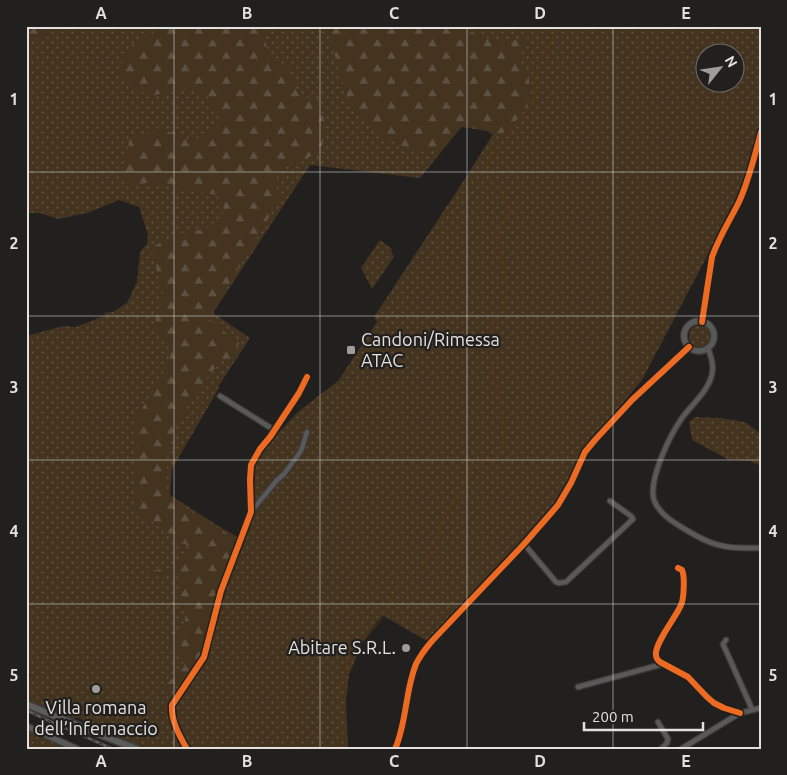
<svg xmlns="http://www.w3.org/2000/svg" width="787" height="775" viewBox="0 0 787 775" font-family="Ubuntu,sans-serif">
  <defs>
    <pattern id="green-dots" width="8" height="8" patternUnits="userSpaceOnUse" patternTransform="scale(1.25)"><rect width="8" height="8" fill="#43331f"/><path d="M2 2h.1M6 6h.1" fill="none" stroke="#5e503f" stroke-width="1.8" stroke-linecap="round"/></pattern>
    <pattern id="forest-firs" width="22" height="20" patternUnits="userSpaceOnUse" patternTransform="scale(1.25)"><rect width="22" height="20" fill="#43331f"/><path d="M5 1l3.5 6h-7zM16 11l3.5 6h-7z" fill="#5e503f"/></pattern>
  </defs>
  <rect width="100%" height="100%" fill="#21201f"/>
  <path fill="url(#green-dots)" fill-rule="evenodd" d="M26 26H761V127L738 197 642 380 588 445 559 500 548 514 427 641 382 615 363 641 349 675 346 701 348 749H148L101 734 78 717 71 720 26 701V675L31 676 26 671V336L64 326 76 327 106 315 103 313 113 312 127 303 137 282 140 252 147 244 148 235 139 207 119 200 87 213 58 219 40 213H26ZM704 52H734V82H704ZM463 125 496 129 468 174 374 317 377 322 338 381 299 411 277 434 257 461 253 470 252 476V514L243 540 220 527 170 495 172 469 219 388 218 387 250 338 213 313 310 165 420 178Z
    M380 240 392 249 391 251 394 257 372 289 361 268Z
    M689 336a11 11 0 1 1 22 0a11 11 0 1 1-22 0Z
    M695 417 720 418 745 422 761 434V466L750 461 729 460 692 440 689 422Z
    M26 728 72 749H26Z"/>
  <path fill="url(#forest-firs)" d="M26 26H52L49 37 37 38 26 35Z
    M163 26H272L265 37 268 58 289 68 297 91 318 104 325 123 322 148 302 162 282 164 275 182 280 197 263 228 208 319 239 343 232 364 223 361C209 370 174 424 170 441 166 456 167 478 167 494L175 502 228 534 235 542 203 649C199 658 185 681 177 686 173 688 169 689 165 689L167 684 185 666 181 659 168 651 170 635 184 626 186 614 177 597 181 581 177 575 159 577 150 575 151 571 177 567 182 560 189 547 135 510 137 441 133 424 169 363 171 352 163 337 155 325 156 317 164 297 151 248C160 243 174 235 183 233 201 230 217 229 224 209L221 200 217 195 147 183 131 185 126 184 122 180 121 175 128 151 129 141 132 137 161 130 178 134 187 139 199 138 213 131 220 125 219 114 207 96 197 90H187L153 95 136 90 123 79 121 73 124 54 138 39 143 40Z
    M327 26H452L485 37 505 43 528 36 518 62 527 69 531 92 528 105 508 131 493 135 487 131 462 127 439 150 407 148 380 136 351 108 343 84Z"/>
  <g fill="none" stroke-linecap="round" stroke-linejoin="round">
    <path stroke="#523811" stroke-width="1" d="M342 749V729L339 701 341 684 349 658 379 622 396 590 421 567 433 552 444 516 458 496 471 469 482 461 494 459 501 451 504 436 499 393 490 358 493 344 492 324 504 305 507 290 505 271 497 244 501 224 511 212 510 204 487 175 486 164 495 150 532 105 537 89 532 66 544 54 560 26"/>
    <g stroke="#3c3b3a" stroke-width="7">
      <path id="minor" d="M708 348C711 357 714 365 712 374 708 392 692 404 682 418 670 435 648 480 654 500 658 511 668 519 678 525 690 532 704 542 719 545 732 549 747 548 761 548
        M220 396 274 430
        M251 512 277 480 284 474 301 451 307 432
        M524 544 556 582 559 583 566 582 633 519 631 516 610 501
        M678 568 682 570C685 576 684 599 681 605 676 617 654 644 656 655 656 659 657 659 660 662L688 677 707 697 714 703 724 708 740 713
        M726 640 723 644 752 709
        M578 687 663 664
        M658 722 668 739 667 743 661 749
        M187 749C179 735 171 721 172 705L204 657 221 591 251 512 250 480 251 465 260 449 270 437 299 393 307 377
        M681 749 740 713 761 708"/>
    </g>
    <g stroke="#3c3b3a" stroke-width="8">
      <path id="tertiary" d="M684 336a15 15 0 1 1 30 0a15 15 0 1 1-30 0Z
        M702 322 712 257C719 237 730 220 739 202 749 180 755 155 761 132
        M26 726 77 749
        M395 749C407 722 405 691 416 664 420 656 426 648 432 641L524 544 552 512 558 505 571 483 585 452 595 440 632 400 689 347"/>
    </g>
    <g stroke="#3c3b3a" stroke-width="9">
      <path id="secondary" d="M26 704 101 735 137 749"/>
    </g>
    <use href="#minor" stroke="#595959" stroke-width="4.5"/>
    <use href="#tertiary" stroke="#595959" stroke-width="5.5"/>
    <use href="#secondary" stroke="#5c5c5b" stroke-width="6"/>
    <g stroke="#5c5c5b" stroke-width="3">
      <path id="rail" d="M26 710 47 720 113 749"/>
    </g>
    <use href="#rail" stroke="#22201e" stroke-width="1" stroke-dasharray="4" stroke-linecap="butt"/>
    <g stroke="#22201e" stroke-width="9">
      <path id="cycleway" d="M702 322 712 257C719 237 730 220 739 202 749 180 755 155 761 132
        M678 568 682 570C685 576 684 599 681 605 676 617 654 644 656 655 656 659 657 659 660 662L688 677 707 697 714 703 724 708 740 713
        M187 749C179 735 171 721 172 705L204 657 221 591 251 512 250 480 251 465 260 449 270 437 299 393 307 377
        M395 749C407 722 405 691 416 664 420 656 426 648 432 641L524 544 552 512 558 505 571 483 585 452 595 440 632 400 689 347"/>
    </g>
    <use href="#cycleway" stroke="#ed6a23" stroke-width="6"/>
  </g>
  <path fill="none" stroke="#e2e1df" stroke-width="1" stroke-opacity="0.55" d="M174 26V749M320 26V749M467 26V749M613 26V749M26 172H761M26 316H761M26 460H761M26 604H761"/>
  <g fill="#9e9d9c" stroke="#22201e" stroke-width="2">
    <rect x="346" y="345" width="10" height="10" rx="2.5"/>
    <circle cx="406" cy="648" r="5"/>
    <circle cx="96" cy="689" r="5"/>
  </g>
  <g text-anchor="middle" stroke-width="4.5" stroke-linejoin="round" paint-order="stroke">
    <g font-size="18" fill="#e2e1df" stroke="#22201e" text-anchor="start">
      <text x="361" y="346">Candoni/Rimessa<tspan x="361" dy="21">ATAC</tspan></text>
      <text x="396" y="654" text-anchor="end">Abitare S.R.L.</text>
      <text x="96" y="714" text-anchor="middle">Villa romana<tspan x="96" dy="21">dell’Infernaccio</tspan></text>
    </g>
  </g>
  <rect width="787" height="775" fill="none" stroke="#22201e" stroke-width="55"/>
  <g transform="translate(720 68) rotate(60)"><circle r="24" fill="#22201e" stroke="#6f6d6b"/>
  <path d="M0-4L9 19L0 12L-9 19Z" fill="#9e9d9c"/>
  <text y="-8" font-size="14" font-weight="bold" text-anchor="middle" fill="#e2e1df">N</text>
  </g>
  <path d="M584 722v8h119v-8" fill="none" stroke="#e2e1df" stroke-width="2.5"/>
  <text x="592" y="722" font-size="15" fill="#e2e1df" stroke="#22201e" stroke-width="4" paint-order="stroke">200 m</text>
  <rect x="28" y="28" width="732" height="720" fill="none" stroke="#e2e1df" stroke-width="2"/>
  <g font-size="16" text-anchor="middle" font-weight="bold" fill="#e2e1df">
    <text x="101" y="19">A</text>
    <text x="247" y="19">B</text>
    <text x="394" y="19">C</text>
    <text x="540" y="19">D</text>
    <text x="686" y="19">E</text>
    <text x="14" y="105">1</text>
    <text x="773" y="105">1</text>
    <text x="14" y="249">2</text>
    <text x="773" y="249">2</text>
    <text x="14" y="393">3</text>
    <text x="773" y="393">3</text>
    <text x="14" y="537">4</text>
    <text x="773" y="537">4</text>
    <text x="14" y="681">5</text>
    <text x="773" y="681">5</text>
    <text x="101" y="767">A</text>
    <text x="247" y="767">B</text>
    <text x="394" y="767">C</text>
    <text x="540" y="767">D</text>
    <text x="686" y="767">E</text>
  </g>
</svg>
